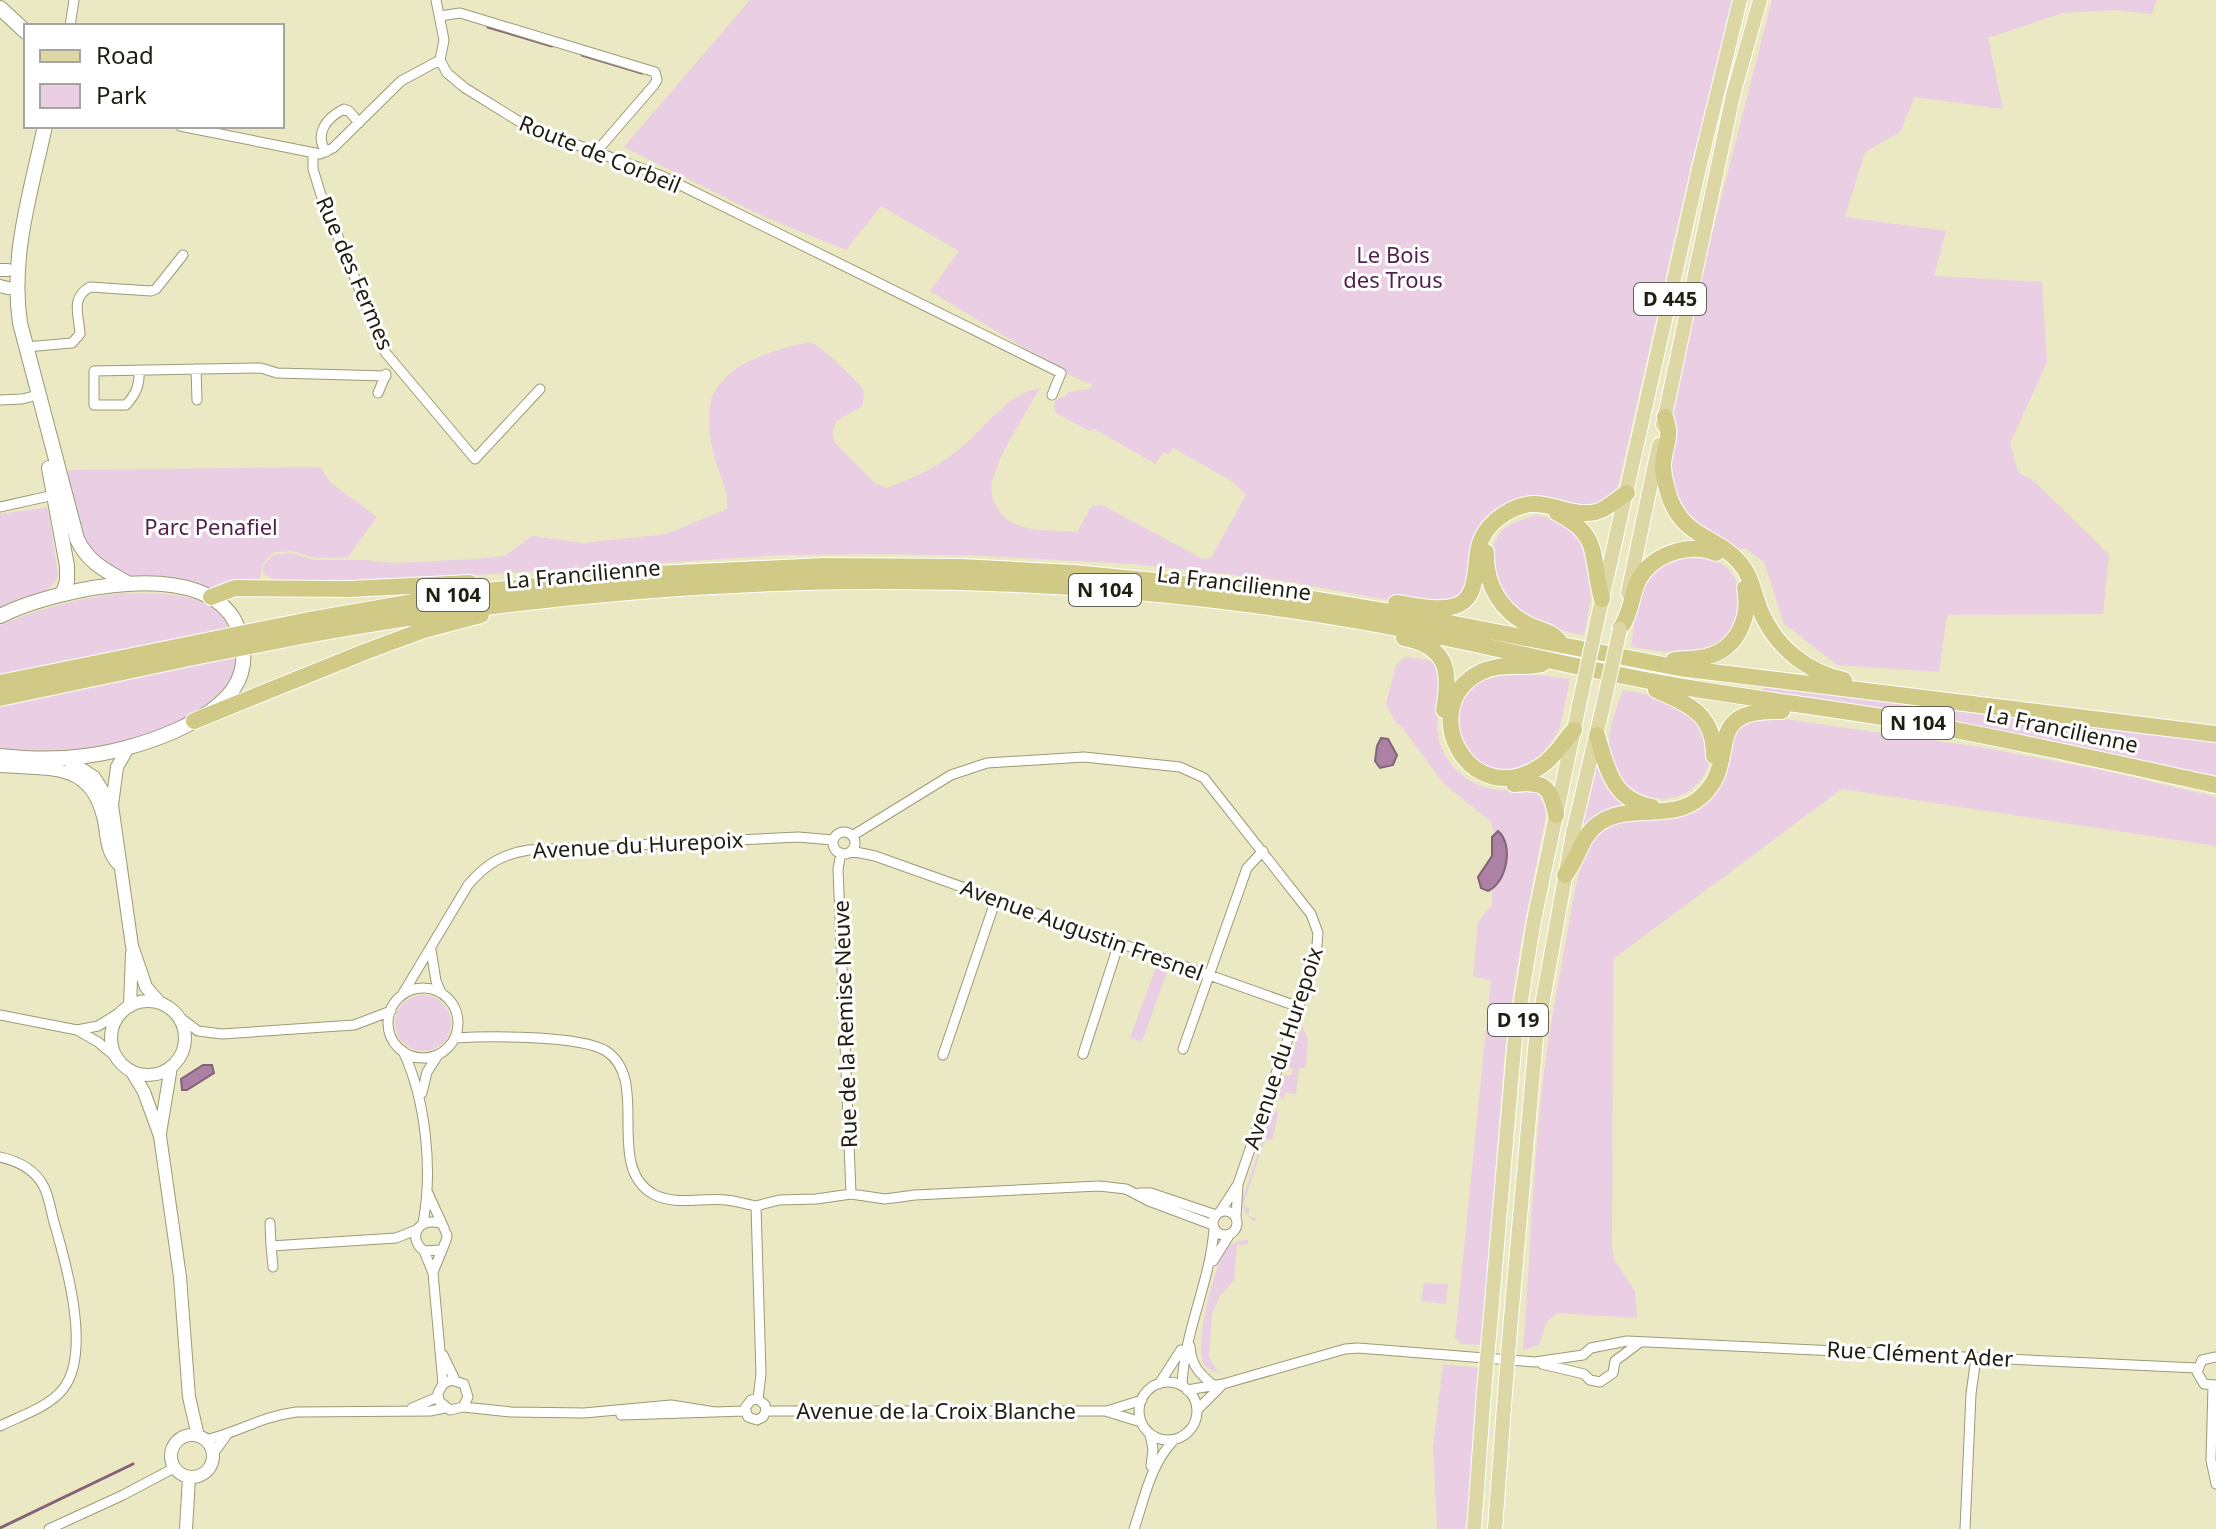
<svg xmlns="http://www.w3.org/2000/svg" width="2216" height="1529" viewBox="0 0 2216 1529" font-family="'Noto Sans',sans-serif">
  <rect width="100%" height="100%" fill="#ebe9c4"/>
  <path fill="#e9cee4" d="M750 0H1734L1691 166 1615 500 1605 509 1541 503 1490 526 1472 593 1426 607 1279 580 1133 564 985 556 889 554 783 555 398 580H274L264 574 262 567 273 555 291 553 314 560H364L395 563 476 559 505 556 532 536 582 543 666 534 727 509C728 486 722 483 716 462 710 444 707 421 711 401 714 387 730 372 742 365 753 358 801 341 812 343 820 345 857 381 862 388 865 394 864 400 862 406L836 421 833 430 834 442 875 483 886 488C912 479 936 468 957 451 984 430 1005 394 1040 388 1027 412 996 458 992 483 989 499 1000 518 1015 524 1033 532 1057 530 1077 532L1092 506 1102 505 1203 559 1211 558 1246 495 1233 482 1173 448 1169 454 1163 452 1156 464 1094 429 1090 431 1056 413 1054 404 1057 398 1064 397 1068 392 1089 389 1093 385 1067 374 930 291 959 251 881 206 846 250 758 214 624 147Z
    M1772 0H2157L2152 14 2115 10 2063 13 1988 38 2003 109 1915 97 1900 132 1865 152 1845 217 1946 231 1934 276 2042 282 2047 363 2010 443 2018 472 2035 482 2109 555 2103 614 1947 615 1939 672 1837 665 1784 624 1764 562 1745 548 1731 553 1670 498 1665 417Z
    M320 467 331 483 377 517 348 557 315 558 292 551 274 552 262 564 259 584 210 590 127 575 109 567 84 543 62 475 70 470Z
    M48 507 58 575C53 595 17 603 0 610V514Z
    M1536 515C1602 526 1595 584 1584 635 1563 632 1544 627 1525 615 1500 599 1477 557 1502 531 1511 522 1525 519 1536 515Z
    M1686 555C1724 559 1735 566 1744 605L1725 642 1687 655 1631 647C1636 621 1636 579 1662 564 1669 560 1678 558 1686 555Z
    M123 593C157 594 212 589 228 627 231 634 232 643 234 650 239 666 233 683 221 695 211 705 197 711 185 718 125 750 66 754 0 749V625C40 608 80 598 123 593Z
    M1405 657 1436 661C1438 671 1442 682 1442 691 1442 704 1436 716 1437 728 1439 758 1462 783 1491 789 1507 793 1524 786 1539 793L1547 809 1520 948 1505 1049 1482 1345 1462 1344 1455 1338 1491 980 1473 977 1478 922 1492 905V890L1502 877 1506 857 1498 831 1494 833 1490 821 1443 783 1402 727 1395 722 1386 704 1396 665Z
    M1514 672 1570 679 1560 727 1551 743 1533 763 1510 773 1482 767 1459 742 1457 712 1470 689 1481 681Z
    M1764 685 2216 741V779L2009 733 1763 691Z
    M1623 690C1641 694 1666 696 1683 705 1695 711 1704 727 1707 739 1708 745 1710 752 1710 758 1710 763 1707 770 1704 775 1678 818 1614 798 1609 750 1607 731 1617 708 1623 690Z
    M1771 717 1979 747 2102 770 2216 797V846L1842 789 1613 959 1612 1248 1614 1259 1635 1291 1637 1318 1556 1313 1546 1323 1539 1345 1523 1350C1530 1258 1533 1164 1544 1072 1550 1025 1559 979 1567 934 1574 901 1576 855 1602 832 1631 805 1675 831 1705 805 1745 769 1707 725 1771 717Z
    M1598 767 1602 769 1625 800 1624 806 1584 826 1582 821 1594 769Z
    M1156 967 1167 972 1142 1042 1130 1038Z
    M395 1023a28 28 0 1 1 56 0a28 28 0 1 1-56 0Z
    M1302 1025 1308 1040 1306 1068H1299L1296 1094 1285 1093 1283 1100 1278 1094 1285 1075H1291L1293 1069 1288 1066Z
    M1279 1111 1272 1140 1265 1139 1243 1205 1250 1209 1248 1216 1256 1218 1255 1222C1246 1215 1241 1209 1243 1197L1272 1112Z
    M1248 1240V1244L1237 1245 1234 1280 1220 1296 1212 1314 1209 1357 1217 1371 1225 1374 1212 1371 1204 1365C1194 1346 1213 1267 1226 1250 1232 1242 1239 1240 1248 1240Z
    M1424 1283 1448 1284 1446 1304 1421 1301Z
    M1443 1364 1480 1368 1467 1529H1437L1433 1447Z"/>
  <path fill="#ac81a4" stroke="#826378" stroke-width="2" d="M1381 738 1388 739 1397 755 1393 765 1380 768 1375 761 1377 746Z
    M1498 831C1514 844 1507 883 1488 891L1481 888 1478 877 1492 856V837Z
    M203 1065H212L214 1073 187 1090H182L181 1079Z"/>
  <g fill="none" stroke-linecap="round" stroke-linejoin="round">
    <path stroke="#826378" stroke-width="3" d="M488 27 552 46
      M582 55 642 73
      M0 1528 133 1464"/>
    <g stroke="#9c9a77" stroke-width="11">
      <path id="minor" d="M436 0 444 40 440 60
        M440 16 460 13 655 72 657 80 654 85 596 152
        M70 26 74 0
        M440 60 447 73 465 88 528 127 662 176 1061 373 1052 395
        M180 126 320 154 333 148 401 81 440 60
        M326 152C314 134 326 118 344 109L349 111 359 123
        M313 154V169L321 195 385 352 475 459 540 389
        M25 347 72 343 80 334C79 315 70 298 90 287L151 291 156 289 183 255
        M196 369 197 400
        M139 370C140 385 136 394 126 405H94V371L261 368 277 373 386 376
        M378 393 386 374
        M0 400 22 399 38 395
        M0 507 54 495
        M833 843a11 11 0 1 1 22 0a11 11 0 1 1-22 0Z
        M852 836 951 775 987 763 1084 757 1180 767 1204 778 1311 914 1318 933 1316 957 1238 1184 1236 1217
        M851 851 875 856 1299 1007
        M841 853 838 869 851 1194
        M431 950 436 981 441 993
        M388 1023a35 35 0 1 1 70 0a35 35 0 1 1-70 0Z
        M402 995 468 885C486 864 502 854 529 850L798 837 833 840
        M0 1015 77 1030 98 1042 117 1058
        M178 1016 198 1031 222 1034 354 1025 391 1011
        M77 1030 98 1026 122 1011
        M455 1038C487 1036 580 1035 606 1051 651 1080 604 1166 653 1194 675 1206 703 1197 726 1200 736 1201 746 1204 756 1206
        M1183 1049 1247 868 1263 851
        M403 1051C426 1100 433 1170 423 1223
        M1083 1054 1119 943
        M943 1055 996 899
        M422 1093 427 1072 438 1055
        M0 1157C18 1161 35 1169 44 1187 49 1197 51 1211 54 1222 66 1263 92 1353 63 1389 49 1407 20 1416 0 1426
        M428 1193C431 1201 447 1233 447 1236 447 1241 435 1265 433 1273
        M1139 1193H1151L1216 1215
        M1213 1223a12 12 0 1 1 24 0a12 12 0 1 1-24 0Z
        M1220 1212 1236 1187
        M270 1223 271 1246 396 1238 416 1230
        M439 1223C418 1217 407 1238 424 1251L440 1250
        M271 1246 273 1267
        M424 1251 433 1273 443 1384
        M1213 1261 1230 1234
        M1190 1346C1191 1366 1200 1374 1214 1386
        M443 1355 455 1380
        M2216 1357 2202 1360 2197 1372 2204 1384 2216 1385
        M1542 1364 1584 1374 1590 1380 1600 1382 1613 1373 1615 1361 1639 1343
        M1139 1411a29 29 0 1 1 58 0a29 29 0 1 1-58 0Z
        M1159 1384 1181 1350
        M1182 1386C1184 1331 1210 1283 1214 1229
        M2213 1386 2211 1460 2216 1484
        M1187 1390 1223 1384 1345 1349 1358 1348 1535 1362 1583 1355 1591 1348 1627 1341 2197 1368
        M758 1399 761 1374 756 1206 779 1200 816 1199 851 1194 885 1199 915 1195 1099 1186 1126 1189 1149 1201 1213 1225
        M463 1407 468 1397 464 1384 451 1380 443 1384 438 1393 439 1401 450 1410 463 1407 511 1412 584 1413 671 1405 715 1412
        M412 1408 438 1397
        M1197 1410 1221 1386
        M766 1411 765 1405 758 1399 751 1400 745 1408 748 1417 757 1420 763 1417 766 1411H1105L1141 1422
        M1107 1411 1142 1400
        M621 1415 745 1411
        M1150 1434 1153 1449 1151 1466
        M205 1440C238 1433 259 1417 296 1412L430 1411 445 1408
        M213 1454 226 1436
        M49 1529 123 1495 174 1468
        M1134 1529C1145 1497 1150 1465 1174 1440
        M1965 1529 1971 1394 1976 1357"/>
    </g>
    <g stroke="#9c9a77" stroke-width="14">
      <path id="tertiary" d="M0 270H8
        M0 286 8 288
        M128 748 117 767 112 805 132 946 146 987 160 1003
        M65 758 94 777 112 805
        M0 766C53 770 94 761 105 826 107 843 108 854 120 866
        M111 1038a37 37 0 1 1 74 0a37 37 0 1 1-74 0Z
        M130 1006 132 953
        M132 1072 144 1092 160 1136 180 1277 189 1397 198 1436
        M160 1133 171 1067
        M171 1456a21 21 0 1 1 42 0a21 21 0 1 1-42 0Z
        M186 1529 189 1477"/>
    </g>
    <g stroke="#9c9a77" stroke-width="16">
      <path id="secondary" d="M0 8 26 32
        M45 126C31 191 10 256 20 323L77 539C88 563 107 571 129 584
        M49 468 67 566V581L63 593
        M0 616C54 589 213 552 239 631 243 644 245 660 241 673 227 722 130 751 85 756 57 760 28 759 0 756"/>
    </g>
    <g stroke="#fff" stroke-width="16">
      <path id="primary" d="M1663 425 1733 95 1760 0
        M1628 593 1659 445
        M1596 626 1699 168 1740 0
        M1491 1314 1515 1037 1534 920 1581 696
        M1511 1318 1536 1039 1573 833 1604 702
        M1474 1529 1484 1391
        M1495 1529 1505 1393"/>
    </g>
    <g stroke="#fff" stroke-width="18">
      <path id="trunk" d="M1665 417C1673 438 1664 445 1663 465 1663 475 1666 486 1669 496 1683 538 1717 536 1739 562 1752 576 1754 595 1761 612 1776 647 1807 672 1844 680
        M1557 513C1603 535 1590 559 1602 599
        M1486 552C1485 585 1501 612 1531 626 1541 630 1552 632 1559 641
        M211 597 235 588 350 589 470 583
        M1396 603C1413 605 1434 611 1451 607 1483 601 1472 562 1481 540 1486 529 1496 519 1506 513 1542 490 1563 519 1596 512 1608 509 1616 499 1627 493
        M304 621 465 593 655 574 824 566 961 567 1074 573 1276 593 1419 617 1679 668 2216 734
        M1620 629C1631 614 1631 597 1638 581 1652 554 1689 542 1716 553
        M307 635C606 580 913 565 1215 600 1279 608 1343 617 1407 630 1496 647 1583 670 1672 685 1752 699 1832 708 1912 722 2014 740 2115 763 2216 785
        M1404 638C1448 647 1451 671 1444 710
        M1674 660C1684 658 1695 660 1705 657 1737 650 1751 618 1745 588
        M1542 664C1522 669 1501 662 1481 672 1414 705 1468 814 1541 766 1555 757 1563 742 1574 730
        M0 683 196 643
        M1656 690C1690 705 1714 714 1714 756
        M0 698 199 656
        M194 721 367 651 424 630 481 615
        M1597 735C1607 768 1612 800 1652 807
        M1514 784C1545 781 1550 786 1556 815
        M1565 875C1579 859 1580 837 1598 824 1629 801 1672 824 1702 796 1742 759 1698 708 1782 711"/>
    </g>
    <use href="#minor" stroke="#fff" stroke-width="9"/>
    <use href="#tertiary" stroke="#fff" stroke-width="12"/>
    <use href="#secondary" stroke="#fff" stroke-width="14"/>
    <use href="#primary" stroke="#dcd7a4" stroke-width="14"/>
    <use href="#trunk" stroke="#d0ca86" stroke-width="16"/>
    <g stroke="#fff" stroke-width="16" stroke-linecap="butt">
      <path id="primary-bridge" d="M1581 696 1596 626
        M1604 702 1620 629
        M1484 1391 1491 1314
        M1505 1393 1511 1318"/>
    </g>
    <g stroke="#fff" stroke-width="18" stroke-linecap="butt">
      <path id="trunk-bridge" d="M196 643 304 621
        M199 656 307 635"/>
    </g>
    <use href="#primary-bridge" stroke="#dcd7a4" stroke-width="14"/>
    <use href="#trunk-bridge" stroke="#d0ca86" stroke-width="16"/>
  </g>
  <g text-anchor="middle" stroke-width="6" stroke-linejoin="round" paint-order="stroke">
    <g fill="#fff" stroke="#626258" stroke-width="2">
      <rect x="1634" y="283" width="72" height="32" rx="6"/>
      <rect x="1069" y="574" width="72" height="32" rx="6"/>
      <rect x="417" y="579" width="72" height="32" rx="6"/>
      <rect x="1882" y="707" width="72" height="32" rx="6"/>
      <rect x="1488" y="1004" width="60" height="32" rx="6"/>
    </g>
    <g font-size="20" font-weight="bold" fill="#1f1e10">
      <text x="1670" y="306">D 445</text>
      <text x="1105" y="597">N 104</text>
      <text x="453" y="602">N 104</text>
      <text x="1918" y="730">N 104</text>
      <text x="1518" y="1027">D 19</text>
    </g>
    <g font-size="22" fill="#1f1e10" stroke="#fff">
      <text transform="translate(600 154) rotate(22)" y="8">Route de Corbeil</text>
      <text transform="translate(355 273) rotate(67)" y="8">Rue des Fermes</text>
      <text transform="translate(583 574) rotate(-5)" y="8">La Francilienne</text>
      <text transform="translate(1234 583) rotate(7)" y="8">La Francilienne</text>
      <text transform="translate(2062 729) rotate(12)" y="8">La Francilienne</text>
      <text transform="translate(638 845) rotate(-3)" y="8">Avenue du Hurepoix</text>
      <text transform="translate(1082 930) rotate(20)" y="8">Avenue Augustin Fresnel</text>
      <text transform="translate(845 1024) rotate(-92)" y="8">Rue de la Remise Neuve</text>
      <text transform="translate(1283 1048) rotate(-72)" y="8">Avenue du Hurepoix</text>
      <text transform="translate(1920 1354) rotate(3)" y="8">Rue Clément Ader</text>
      <text x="936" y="1419">Avenue de la Croix Blanche</text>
    </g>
    <g font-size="22" fill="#531f4d" stroke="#fff">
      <text x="1393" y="263">Le Bois<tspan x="1393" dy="25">des Trous</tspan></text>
      <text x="211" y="535">Parc Penafiel</text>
    </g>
  </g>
  <rect x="24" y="24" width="260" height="104" fill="#ffffff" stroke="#a5a59f" stroke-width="2"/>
  <rect x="40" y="50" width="40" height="12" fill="#dcd7a4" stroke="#a5a59f" stroke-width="2"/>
  <text x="96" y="64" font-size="24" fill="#1f1e10">Road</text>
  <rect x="40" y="84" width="40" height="24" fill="#e9cee4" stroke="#a5a59f" stroke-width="2"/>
  <text x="96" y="104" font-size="24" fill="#1f1e10">Park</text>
</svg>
